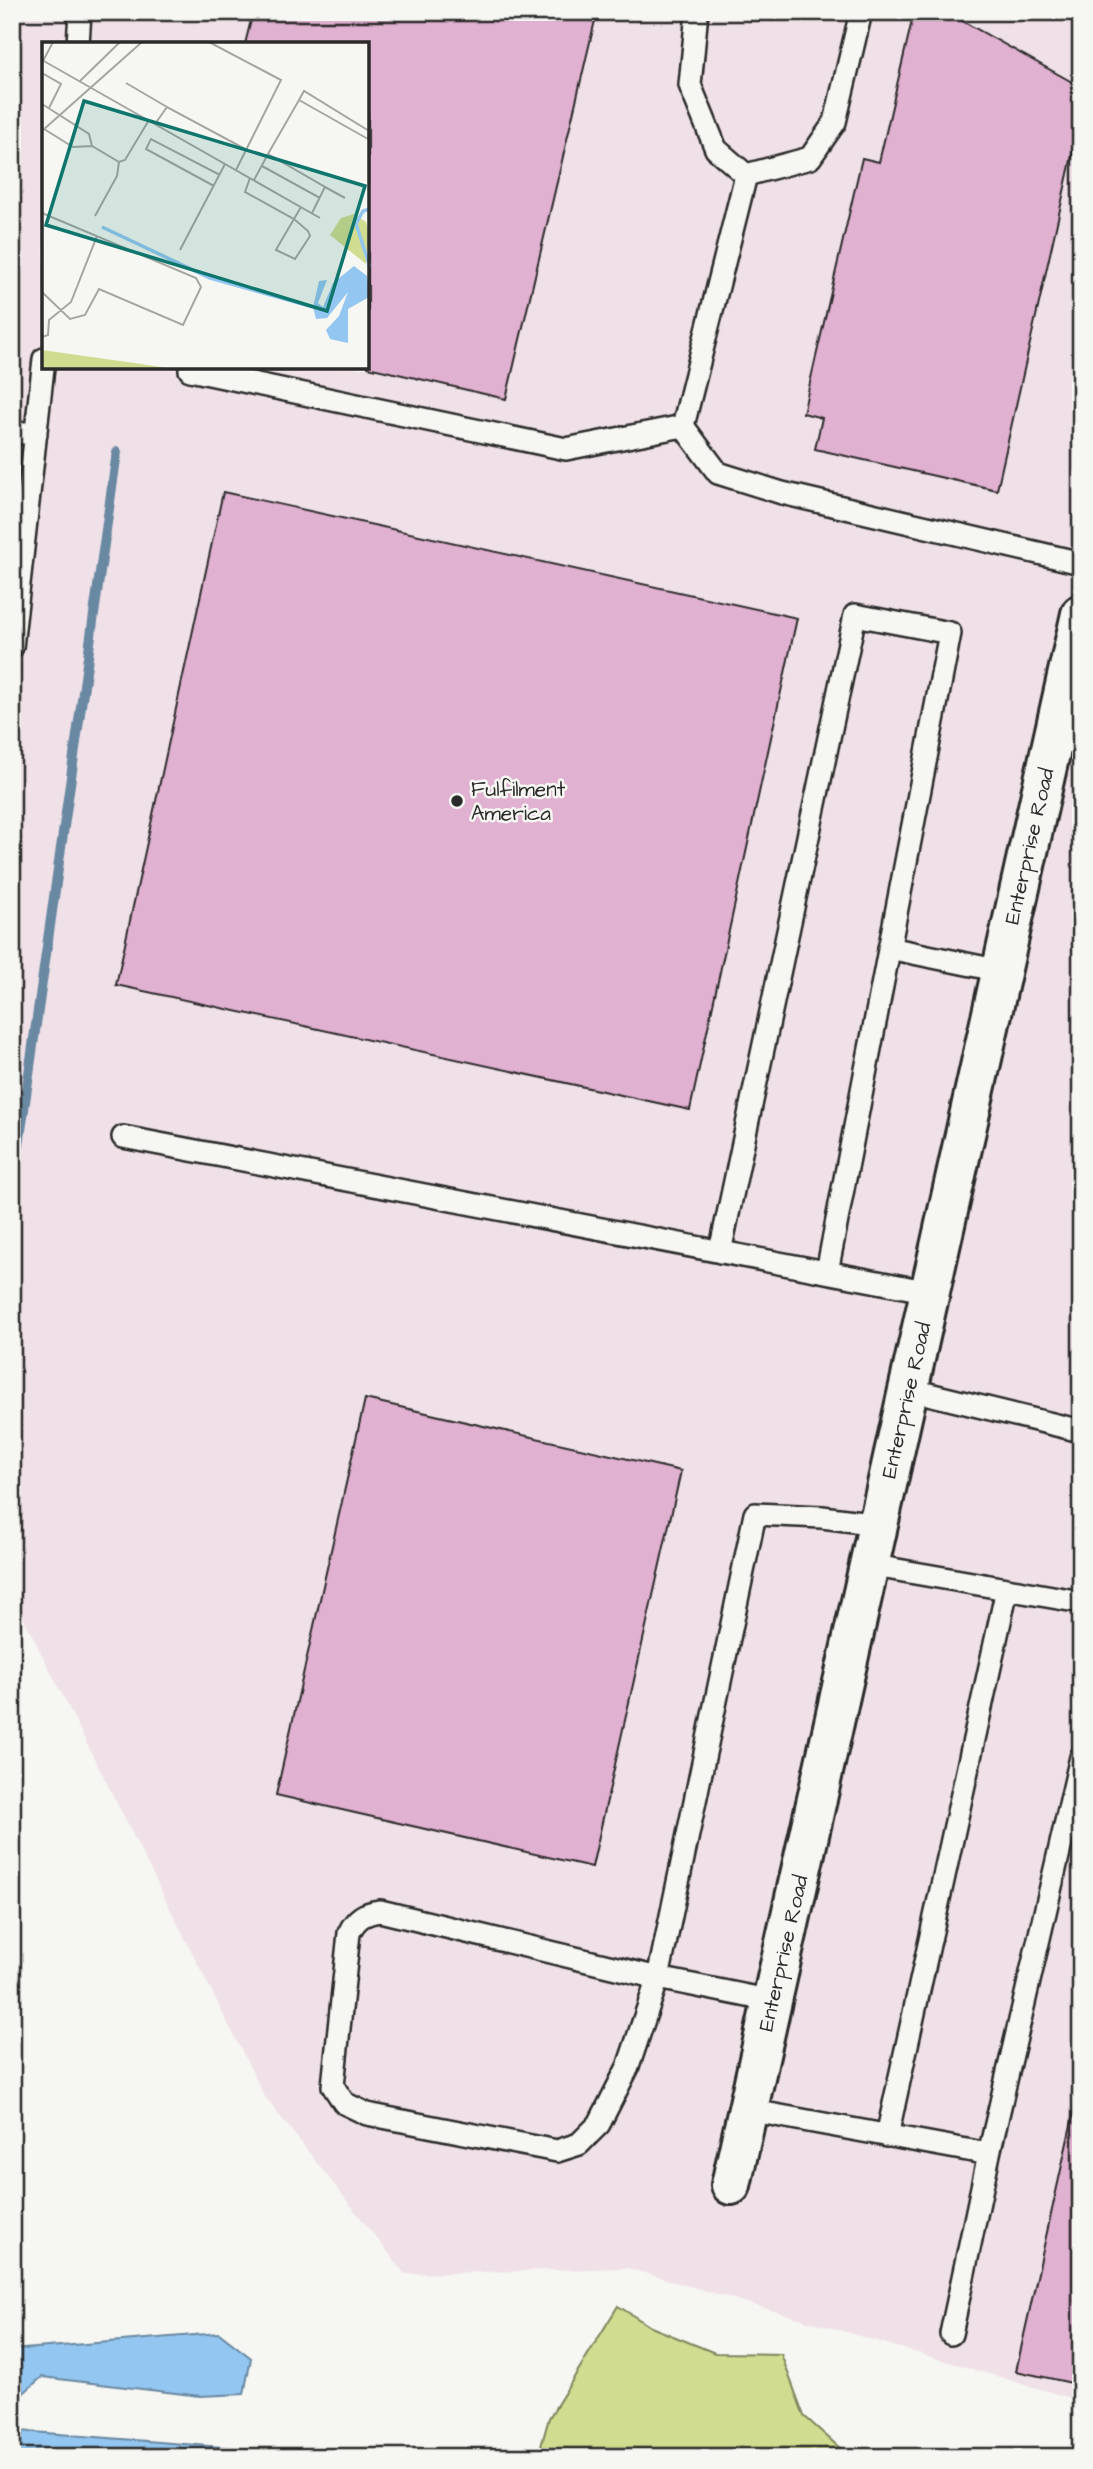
<svg xmlns="http://www.w3.org/2000/svg" width="1093" height="2469" viewBox="0 0 1093 2469" font-family="'Architects Daughter',sans-serif">
  <rect width="100%" height="100%" fill="#f6f6f2"/>
  <filter id="ink" filterUnits="userSpaceOnUse"><feTurbulence type="fractalNoise" baseFrequency=".0143" numOctaves="2"/><feDisplacementMap in="SourceGraphic" scale="14" xChannelSelector="R" yChannelSelector="G"/><feConvolveMatrix kernelMatrix="1 2 1 2 8 2 1 2 1" color-interpolation-filters="sRGB"/></filter>
  <g filter="url(#ink)">
    <path fill="#f0e1e8" fill-rule="evenodd" d="M12 12H1081V2401L628 2268 405 2274 265 2097 12 1595ZM44 44H368V368H44Z"/>
    <path fill="#d0dc8f" stroke="#7e845d" stroke-width="2" d="M618 2306 651 2327 715 2353 781 2354 804 2416 842 2450 841 2457H538L549 2418Z"/>
    <path fill="#93c6f0" stroke="#6988a1" stroke-width="2" d="M219 2333 251 2358 244 2394 200 2396 42 2377 12 2403V2350Z
      M12 2411 21 2431 234 2448 247 2457H12Z"/>
    <g fill="none" stroke-linecap="round" stroke-linejoin="round">
      <path stroke="#6988a1" stroke-width="10" d="M12 1194 117 452
        M12 2040V2042"/>
    </g>
    <path fill="#e1b1d1" stroke="#2b2b2b" stroke-width="2" d="M253 12H597L506 399 368 367V44H245Z
      M914 12H946L1081 87V116L997 490 815 449 822 418 803 413 862 158 879 162Z
      M223 492 797 618 690 1110 116 985Z
      M365 1399 681 1471 592 1867 276 1795Z
      M1081 2080V2385L1016 2371Z"/>
    <g fill="none" stroke-linecap="round" stroke-linejoin="round">
      <g stroke="#2b2b2b" stroke-width="26">
        <path id="lane" d="M697 12 690 85 716 149 746 175
          M78 44 80 12
          M746 175 683 426 718 473 782 493 1081 563
          M746 175 810 158 835 122 861 12
          M190 370 566 449 683 426
          M12 432 36 434
          M12 647 44 359
          M889 948 1001 971
          M123 1137 930 1292
          M720 1252 855 615 950 633 827 1272
          M908 1389 1081 1431
          M869 1565 1081 1602
          M772 2001 658 1978 380 1911C364 1913 356 1918 349 1933L333 2086 344 2103 367 2114 557 2151 579 2144 599 2124 628 2067 658 1978 755 1514 822 1517 878 1524
          M748 2110 989 2154 1081 1757
          M887 2136 1007 1589
          M951 2334 989 2154"/>
      </g>
      <g stroke="#2b2b2b" stroke-width="44">
        <path id="street" d="M731 2185 1081 614"/>
      </g>
      <use href="#lane" stroke="#f6f6f2" stroke-width="21"/>
      <use href="#street" stroke="#f6f6f2" stroke-width="38"/>
    </g>
  </g>
  <circle fill="#2b2b2b" stroke="#f6f6f2" stroke-width="2.5" cx="457" cy="801" r="7"/>
  <g text-anchor="middle" stroke-width="5" stroke-linejoin="round" paint-order="stroke">
    <g font-size="21" fill="#2b2b2b" stroke="#f6f6f2" text-anchor="start">
      <text x="471" y="796">Fulfilment<tspan x="471" dy="24">America</tspan></text>
    </g>
    <g font-size="21" fill="#2b2b2b" stroke="#f6f6f2">
      <text transform="translate(1029 846) rotate(-77)" y="7">Enterprise Road</text>
      <text transform="translate(906 1400) rotate(-77)" y="7">Enterprise Road</text>
      <text transform="translate(783 1953) rotate(-77)" y="7">Enterprise Road</text>
    </g>
  </g>
  <g transform="translate(42 42)">
    <rect width="327" height="327" fill="#f6f6f2"/>
    <path d="M312 172 324 180 327 191 324 222 288 193 299 176ZM0 308 99 322 132 327H0Z" fill="#d0dc8f"/>
    <path d="M312 224 325 234 327 255 306 267V301L288 297 284 288 297 274 306 250 285 276 274 277 271 265 277 239 285 238 276 261 281 265 291 241Z" fill="#93c6f0"/>
    <path fill="none" stroke="#93c6f0" stroke-width="3.5" d="M328 167 321 169 314 182 328 225M60 185 168 236 271 265"/>
    <path fill="none" stroke="#a5a5a2" stroke-width="2" d="M167 0 239 38 194 128M0 18 278 176M1 19 11 0M0 31 19 42 7 66M38 39 78 0M84 41 125 65M257 58 262 49 327 89 326 97 257 58 226 112 283 145 270 171M0 62 47 92 50 104M113 82 125 65 205 108M2 87 31 105 50 104 77 120 83 118 107 78M1 88 100 0M220 124 278 156M208 136 203 150 252 177 266 189 268 194 253 217 234 208 235 206 252 177 259 165M212 138 226 112M172 144 104 107 109 97 178 133M283 145 303 156M0 171 154 236 159 245 141 283 57 247 43 273 28 277 0 250M53 174 75 134 77 120M138 208 183 122M0 295 6 293 7 278 29 260 55 194"/>
    <path fill="#0f766e" fill-opacity="0.15" stroke="#0f766e" stroke-width="3.5" d="M42 59 323 144 285 269 4 183Z"/>
    <rect width="327" height="327" fill="none" stroke="#2b2b2b" stroke-width="3.5"/>
  </g>
  <rect width="1093" height="2469" fill="none" stroke="#f6f6f2" stroke-width="42"/>
  <rect x="21" y="21" width="1051" height="2427" fill="none" stroke="#2b2b2b" stroke-width="2.5" filter="url(#ink)"/>
</svg>
